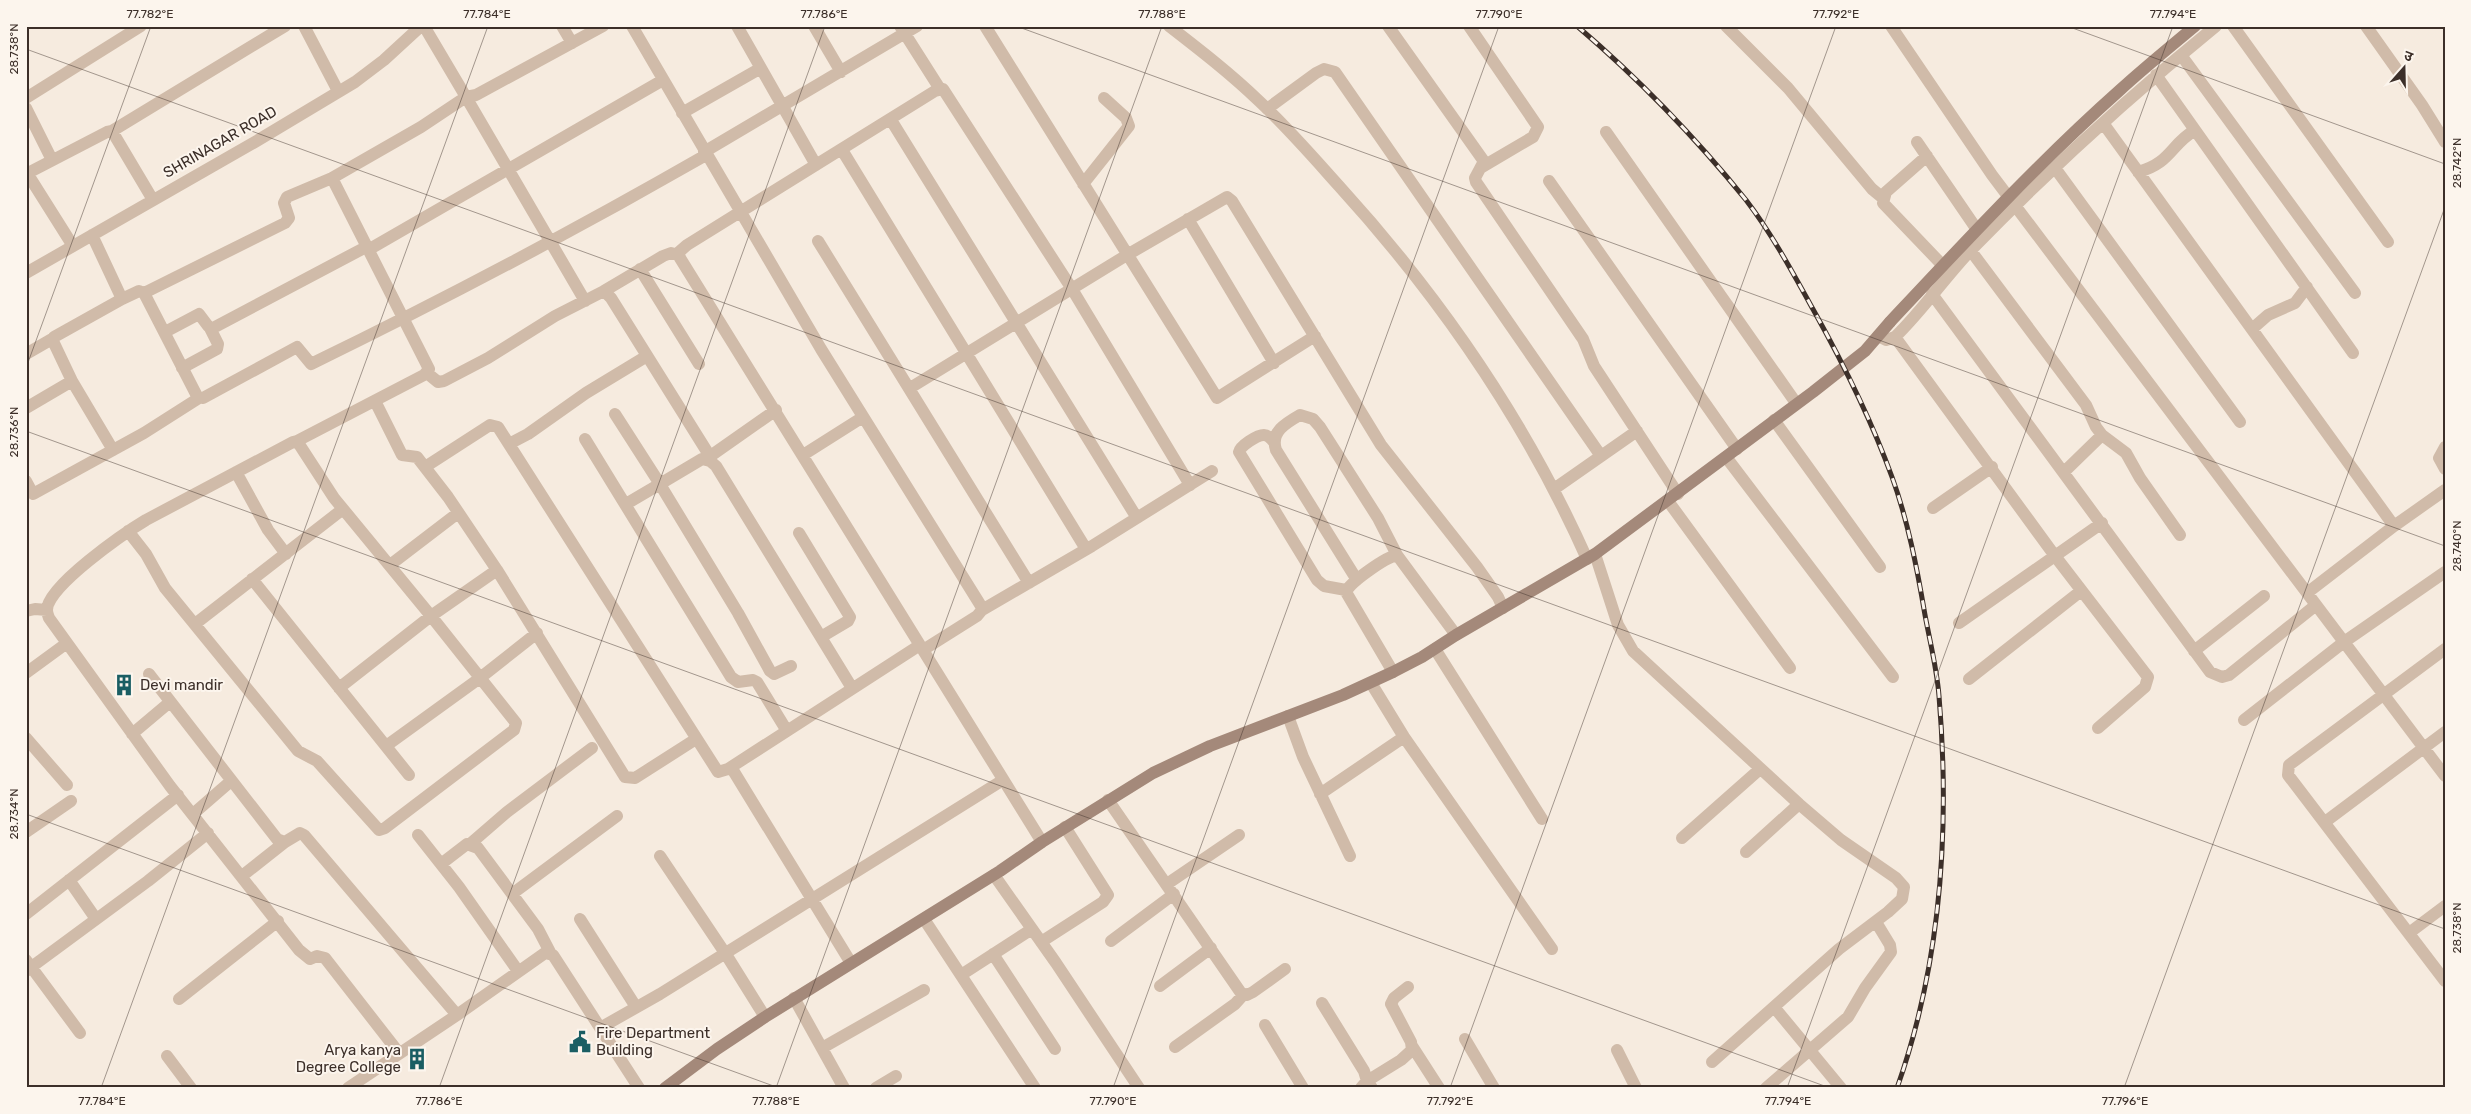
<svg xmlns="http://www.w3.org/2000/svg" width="2471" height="1114" viewBox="0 0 2471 1114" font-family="Rubik,'Noto Sans Devanagari',sans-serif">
  <rect width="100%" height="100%" fill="#f6ebdf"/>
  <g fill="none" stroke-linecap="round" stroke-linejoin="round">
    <path stroke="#d0bba9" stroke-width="12" d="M304 26 338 91
      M424 26 466 97 476 95 603 26
      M562 26 572 43
      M632 26 821 349 981 606 982 610 977 616 923 650
      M737 26 816 165
      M814 26 841 72
      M900 26 940 89
      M985 26 1217 398 1315 336
      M1169 26C1200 50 1231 74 1259 101 1288 128 1313 157 1339 186 1440 297 1526 422 1587 559
      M1388 26 1483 160V163L1475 178 1476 182 1583 339 1594 366 1678 494
      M1469 26 1538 127 1533 137 1482 167
      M1726 26 1788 88 1872 189 1883 198
      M1891 26 1992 175 2445 776
      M2233 26 2388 242
      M2366 26 2422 105 2445 142
      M2181 55 2355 293
      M2156 75 2353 353
      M26 98 141 26
      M26 108 52 160
      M1267 109 1316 73 1324 69 1335 72 1601 456
      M682 113 761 68
      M891 120 1137 518
      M2103 123 2394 526
      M112 131 285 26
      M1606 132 1796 403
      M1917 142 1982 237
      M842 150 1086 549
      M704 152 917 26
      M1927 156 1886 192 1883 203 1949 272
      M2055 168 2240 422
      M2138 172C2171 163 2170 145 2195 130
      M27 173 73 246
      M26 174 107 132 112 131 153 200
      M1549 181 1737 449
      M1083 184 1129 126 1126 118 1104 98
      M1188 219 1274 363
      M818 241 1029 583
      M368 250 663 80
      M1971 251 2086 405 2096 427 2102 435 2126 453 2140 478 2180 535
      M640 269 699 364
      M26 273 255 142 355 82 384 60 421 26
      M604 291 663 256 671 253 679 255
      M144 293 285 223 289 218 284 203 287 197 332 178
      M1932 294 2210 672 2222 677 2229 675 2316 605
      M122 299 139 291 144 293 197 396 203 398 297 347 311 364C445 299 577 229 706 155
      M2252 329 2268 315 2295 303 2307 287
      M165 332 199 314 208 326 213 328 366 247
      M1878 336 1886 340 1895 337C1923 310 1945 277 1972 249 2049 170 2131 95 2216 26
      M1895 337 2055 556 2148 677 2145 687 2098 728
      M26 354 52 339
      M182 368 217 349 218 344 210 328
      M427 373 438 382 444 381 488 358 555 316 604 291 611 298 706 450 710 461
      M72 381 113 450
      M910 388 1127 255 1227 197 1232 201 1381 445 1477 567 1498 597 1503 608
      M375 401 402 455 417 457 448 497 497 570 625 777 635 778 696 739
      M26 408 72 381 53 341 54 337 122 299 92 235
      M615 414 658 481H665L702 459 710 461 716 466 852 688
      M1774 420 1880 567
      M585 439 731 677 738 682 753 680 757 682 787 731
      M297 441 424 375 429 369 332 178 421 127 466 97 585 301
      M1274 442C1271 439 1269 435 1264 435 1257 435 1240 446 1239 452L1317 580 1324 586 1346 590
      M509 444 528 434 586 393 647 356
      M2445 447 2439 458 2445 469
      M803 455 863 417
      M709 457 776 410
      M1726 457 1893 677
      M425 467 490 425 498 427 718 772 728 769 920 645
      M236 472 268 530 286 554
      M2064 472 2102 435
      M26 481 33 494 144 433 199 398
      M658 481 738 613 770 671 774 674 791 666
      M1554 489 1637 431
      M1668 501 1790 668
      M626 504 660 484
      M1933 508 1992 467
      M128 531 146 554 165 588 298 751 317 761 379 830 385 828 514 730 516 723 431 616 334 498 297 441 293 442 146 520C126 532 47 586 47 610 47 613 48 615 49 618L170 786 299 950 310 959 317 956 325 958 399 1053
      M799 533 850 617 848 621 821 637
      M1595 554 1618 625 1633 651 1799 804 1841 840 1896 878 1904 887 1902 899 1888 912 1839 949 1712 1062
      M390 565 458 513
      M252 579 409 775
      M1357 580 1276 450C1270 432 1286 423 1300 415L1313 419 1320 427 1378 518 1397 555 1456 635
      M2307 593 2394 526 2445 490
      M982 610 1092 546 1212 471
      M26 611 35 609 47 610
      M1959 623 2102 523
      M195 624 343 509
      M1435 649 1542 819
      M2445 649 2289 765 2288 775 2445 981
      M2194 651 2264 596
      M1393 672 1346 592C1350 582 1386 557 1397 555
      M26 673 67 643
      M149 674 277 839 285 842 300 833 304 835 457 1015
      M1969 679 2081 591
      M1371 683 1404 737 1552 949
      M339 688 431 616 497 570
      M1288 716 1303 757 1350 856
      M2244 720 2344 642 2445 572
      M132 734 170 702
      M26 738 67 785
      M386 746 480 678 537 633
      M731 767 851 963
      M1320 794 1404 737
      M1108 800 1241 993 1247 995 1253 992 1285 969
      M193 814 231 781
      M2325 822 2445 732
      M26 832 71 801
      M418 835 459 887 518 971
      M1682 838 1760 769
      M1042 842 680 258 679 252 687 245 935 91 943 89 1072 289 1190 485
      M470 844 507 812 592 748
      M1746 852 1799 804
      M660 856 727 956 765 1017
      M441 864 467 844 478 848 538 929 551 954
      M994 875 1056 963 1139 1088
      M242 876 285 842
      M69 880 96 919
      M1167 884 1239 835
      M512 894 617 816
      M26 914 178 795
      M580 919 636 1007
      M924 919 1035 1088
      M2409 933 2445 906
      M1111 941 1174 894
      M1041 942 1103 902 1108 895 1065 827
      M993 954 1055 1049
      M26 960 80 1033
      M26 971 148 881 208 833
      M961 975 1032 929
      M1160 986 1211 948
      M794 998 844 1088
      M179 999 278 921
      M1322 1003 1364 1071 1367 1081 1361 1088
      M1774 1007 1841 1088
      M1265 1025 1303 1088
      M600 1028 660 994 1003 780
      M1465 1039 1494 1088
      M1412 1046 1439 1088
      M1175 1047 1235 1004 1244 994
      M822 1048 924 990
      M1617 1050 1636 1088
      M167 1056 191 1088
      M348 1088 457 1015 545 953 553 955 639 1088
      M876 1088 896 1076
      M1372 1088 1367 1081 1401 1060 1412 1050 1411 1042 1391 1004 1394 998 1408 987
      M1766 1088 1848 1017 1865 988 1891 952 1890 945 1876 922"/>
    <path stroke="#a4897a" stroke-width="12" d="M665 1088 717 1049 765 1017 1000 871 1042 842 1153 773 1210 746 1343 695 1393 672 1422 657 1456 635 1595 554 1813 392 1865 351 1890 322"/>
    <g stroke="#3c2f29" stroke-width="5">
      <path id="rail" d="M1577 26C1639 79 1695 137 1746 200 1772 234 1793 273 1814 311 1844 365 1871 419 1892 477 1908 521 1917 568 1925 615 1930 642 1937 669 1939 696 1950 827 1941 964 1897 1088"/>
    </g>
    <use href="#rail" stroke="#fcf5ed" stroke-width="3" stroke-dasharray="9" stroke-linecap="butt"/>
    <path stroke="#a4897a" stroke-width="12" d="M1890 322C1964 243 2039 162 2120 90 2144 68 2170 47 2195 26"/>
  </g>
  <path fill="none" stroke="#3c2f29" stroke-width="1" stroke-opacity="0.45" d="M1016 26 2445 546M2067 26 2445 164M26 49 2445 929M26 368 151 26M26 431 1830 1088M26 814 779 1088M101 1088 488 26M439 1088 825 26M776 1088 1162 26M1113 1088 1499 26M1450 1088 1836 26M1787 1088 2173 26M2124 1088 2445 207"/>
  <defs>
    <g id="building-bare" transform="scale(1.725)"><path d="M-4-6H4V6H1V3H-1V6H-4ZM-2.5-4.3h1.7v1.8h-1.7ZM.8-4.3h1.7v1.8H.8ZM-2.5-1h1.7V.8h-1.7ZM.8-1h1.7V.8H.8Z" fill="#1a5e63" stroke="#fcf5ed" stroke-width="2.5" paint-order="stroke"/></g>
    <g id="civic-bare" transform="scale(1.725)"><path d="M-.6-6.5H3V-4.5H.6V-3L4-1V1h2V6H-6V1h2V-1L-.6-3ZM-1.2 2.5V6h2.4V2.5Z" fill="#1a5e63" stroke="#fcf5ed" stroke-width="2.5" paint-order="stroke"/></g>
  </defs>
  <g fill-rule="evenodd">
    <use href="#building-bare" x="124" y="685"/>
    <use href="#civic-bare" x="580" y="1042"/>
    <use href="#building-bare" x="417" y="1059"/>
  </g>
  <g text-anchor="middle" stroke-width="4" stroke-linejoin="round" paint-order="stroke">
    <g font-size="15" fill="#3c2f29" stroke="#fcf5ed">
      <text transform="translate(220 142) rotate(-30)" y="5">SHRINAGAR ROAD</text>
    </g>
    <g font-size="15" fill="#3c2f29" stroke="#fcf5ed" text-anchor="start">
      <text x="140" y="690">Devi mandir</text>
      <text x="596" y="1038">Fire Department<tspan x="596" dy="17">Building</tspan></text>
      <text x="401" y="1055" text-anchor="end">Arya kanya<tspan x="401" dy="17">Degree College</tspan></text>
    </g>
  </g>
  <rect width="2471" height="1114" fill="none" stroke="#fcf5ed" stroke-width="55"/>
  <g transform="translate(2404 68) rotate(20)" stroke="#fcf5ed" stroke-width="4" paint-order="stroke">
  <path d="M0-4L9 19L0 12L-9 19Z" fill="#3c2f29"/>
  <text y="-8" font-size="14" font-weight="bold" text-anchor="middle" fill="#3c2f29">उ</text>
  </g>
  <rect x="28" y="28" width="2416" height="1058" fill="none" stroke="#3c2f29" stroke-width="2"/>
  <g font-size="12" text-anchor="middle" fill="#3c2f29">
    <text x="150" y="18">77.782°E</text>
    <text x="487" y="18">77.784°E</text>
    <text x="824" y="18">77.786°E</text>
    <text x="1162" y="18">77.788°E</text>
    <text x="1499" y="18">77.790°E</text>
    <text x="1836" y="18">77.792°E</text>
    <text x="2173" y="18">77.794°E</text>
    <text transform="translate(14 49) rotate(-90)" y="4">28.738°N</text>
    <text transform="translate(2457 163) rotate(-90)" y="4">28.742°N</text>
    <text transform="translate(14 432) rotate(-90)" y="4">28.736°N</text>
    <text transform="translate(2457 546) rotate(-90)" y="4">28.740°N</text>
    <text transform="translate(14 814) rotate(-90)" y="4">28.734°N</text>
    <text transform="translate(2457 928) rotate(-90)" y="4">28.738°N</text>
    <text x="102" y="1105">77.784°E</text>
    <text x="439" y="1105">77.786°E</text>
    <text x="776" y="1105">77.788°E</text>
    <text x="1113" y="1105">77.790°E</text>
    <text x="1450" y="1105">77.792°E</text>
    <text x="1788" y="1105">77.794°E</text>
    <text x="2125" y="1105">77.796°E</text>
  </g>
</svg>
